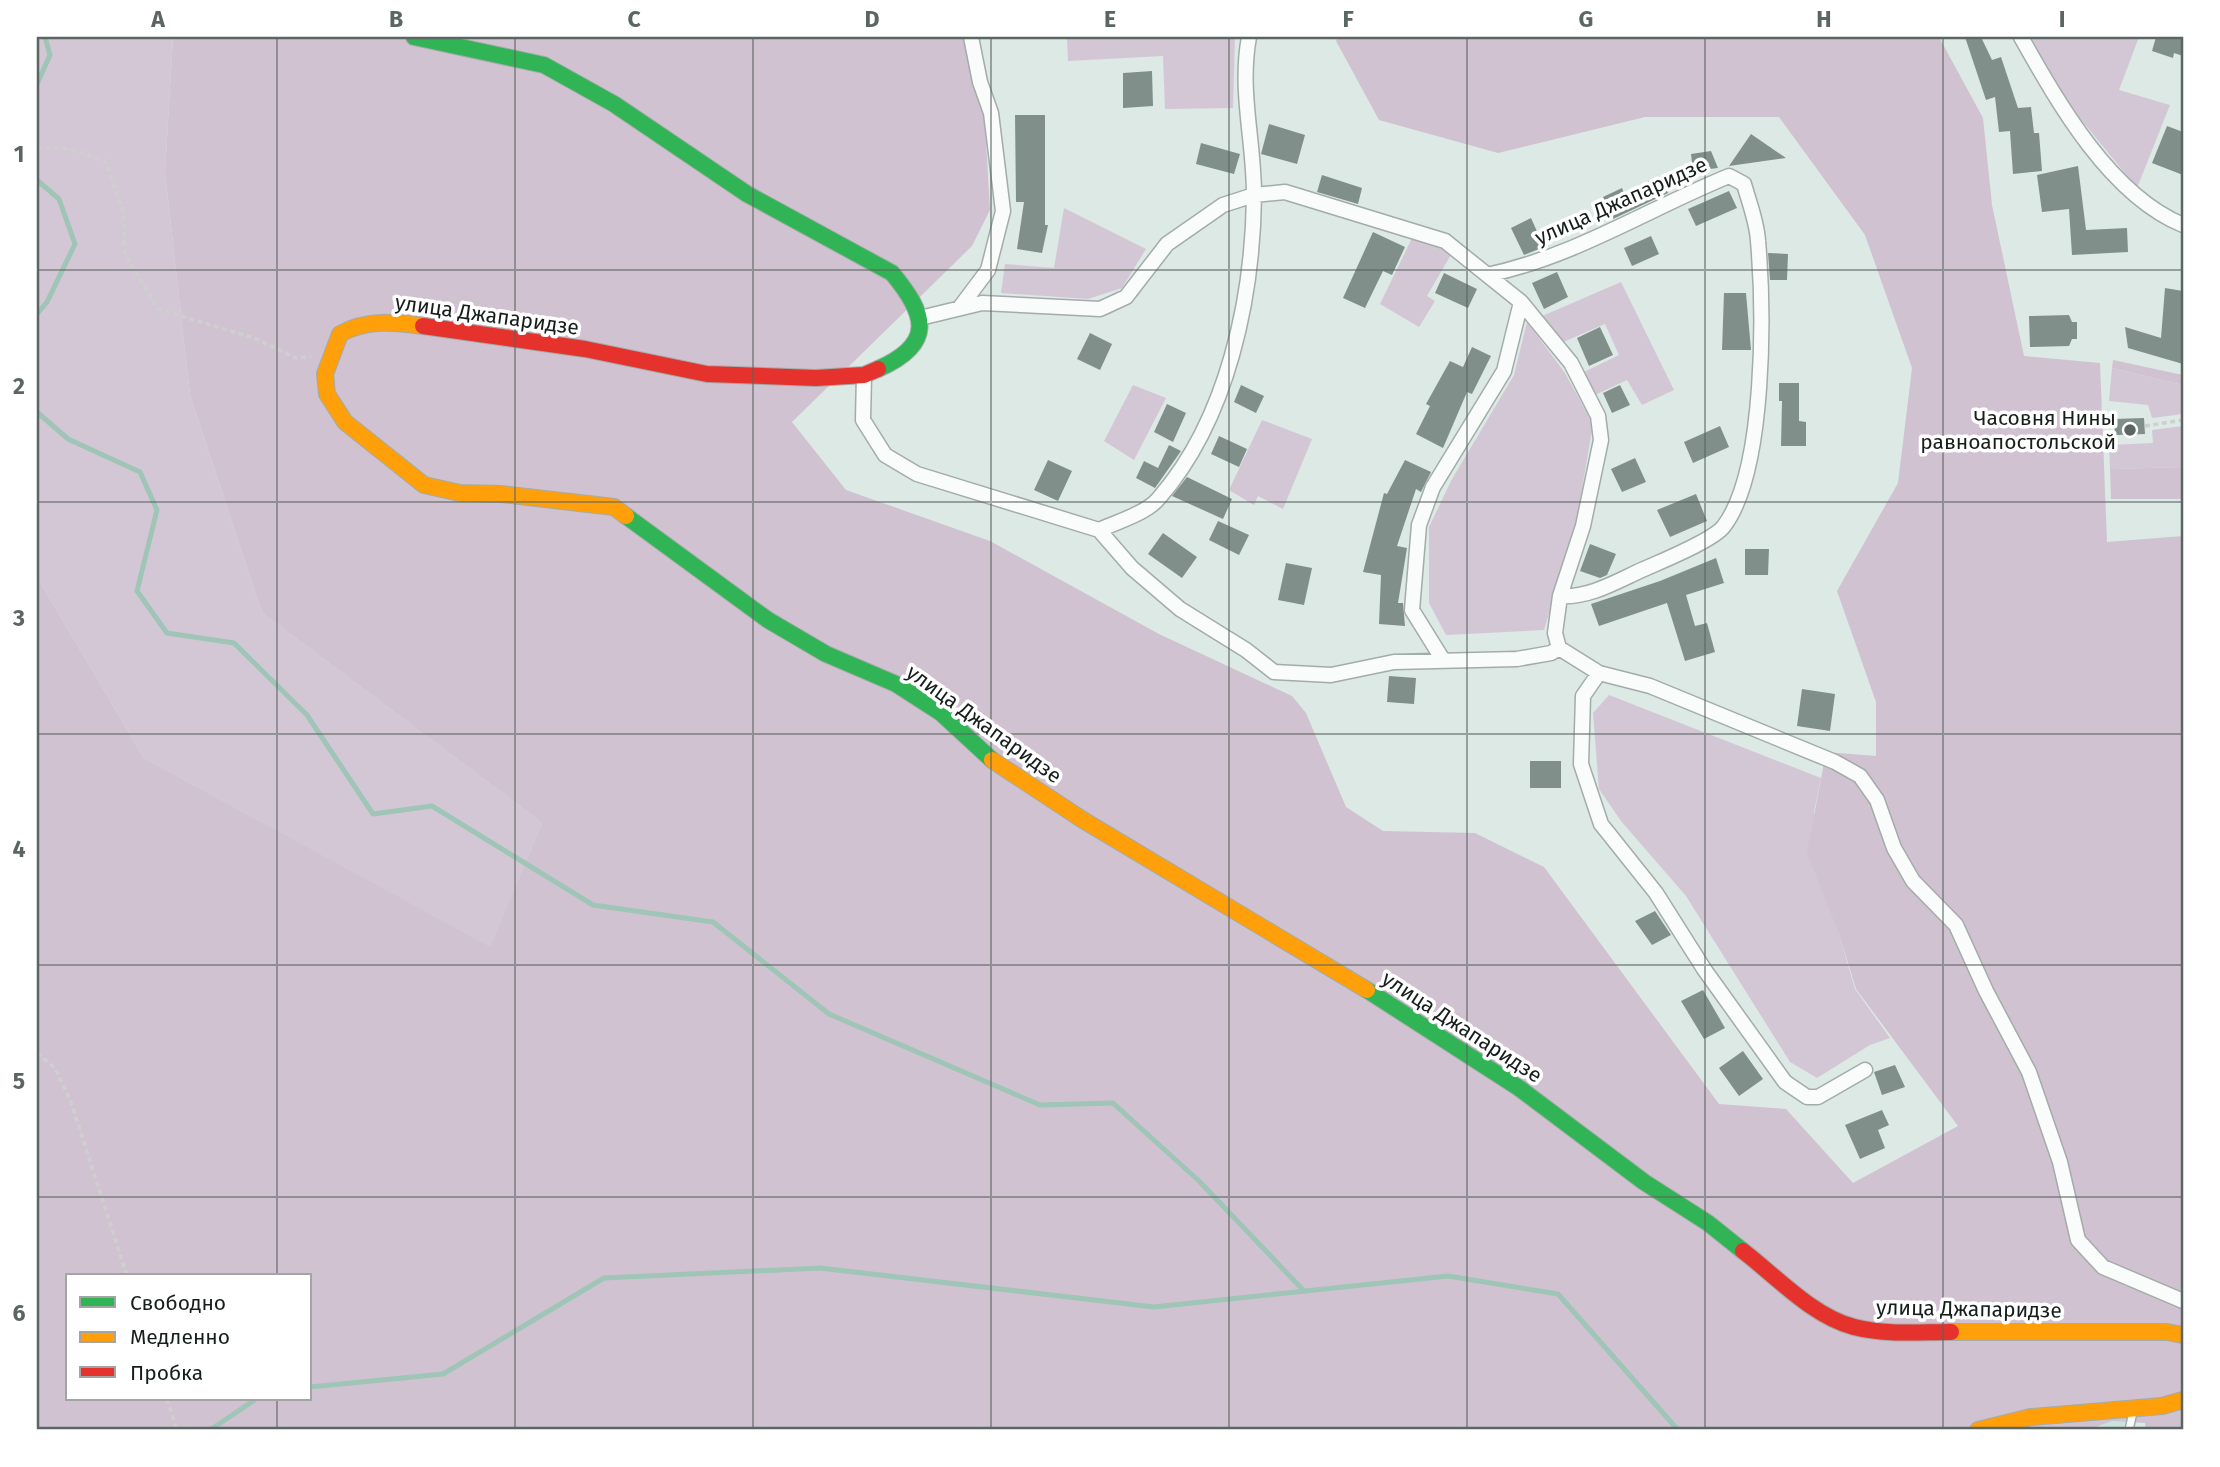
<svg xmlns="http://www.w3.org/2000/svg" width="2220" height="1467" viewBox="0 0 2220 1467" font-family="'Fira Sans',sans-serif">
  <rect width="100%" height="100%" fill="#dce9e4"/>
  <path fill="#cbe3da" d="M2112 1421 2125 1422 2124 1430H2088Z"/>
  <path fill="#d4c7d5" d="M37 37H173L165 172 190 395 262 613 542 823 490 948 144 758 37 577Z
    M1067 37H1235L1233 108 1165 109 1163 56 1068 61Z
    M2029 37H2139L2119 90 2170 105 2137 188 2065 100Z
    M1064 208 1146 249 1122 288 1088 299 1001 293 1005 264 1054 268Z
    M1413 236 1452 253 1427 296 1435 301 1419 327 1380 304Z
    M1621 282 1674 390 1642 405 1627 380 1593 396 1582 373 1619 355 1605 324 1561 343 1540 317Z
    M1527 322 1565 373 1593 424 1576 524 1544 630 1446 635 1429 603V527L1452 479 1514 375Z
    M2112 368 2183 385V414L2152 418 2148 405 2109 401Z
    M1133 385 1166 398 1134 460 1104 441Z
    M1262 420 1312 439 1283 509 1258 496 1254 505 1229 490Z
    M2183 426V467L2110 469 2109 445 2153 443 2152 430Z
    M1609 695 1821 778 1814 812 1839 934 1855 989 1890 1038 1870 1045 1817 1078 1790 1062 1686 896 1621 821 1599 789 1593 713Z"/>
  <path fill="#d1c2d1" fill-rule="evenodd" d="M173 37H971L982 74 990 210 972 246 792 422 846 490 990 541 1159 634 1292 696 1306 713 1346 807 1383 831 1475 833 1544 867 1719 1104 1786 1109 1853 1183 1958 1126 1856 989 1839 934 1807 853 1826 752 1876 756V702L1837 591 1898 483 1912 368 1865 235 1779 117H1645L1498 153 1379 120 1336 41 1338 37H1939L1983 118 1992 205 2024 356 2100 363 2107 542 2183 536V1430H2146L2145 1423 2112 1421 2088 1430H37V577L144 758 490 947 542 823 262 613 190 395 165 172ZM68 1276H310V1399H68Z
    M2113 360 2183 375V385L2112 368Z
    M2183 467V499H2111L2110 469Z"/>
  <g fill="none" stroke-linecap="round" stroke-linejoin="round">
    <path stroke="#9ec5b6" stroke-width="5" d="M37 84 50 55 45 37
      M37 180 59 199 75 244 47 302 37 314
      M37 412 68 439 140 472 157 510 137 591 167 633 234 643 307 715 373 814 432 806 593 905 713 922 829 1014 1040 1105 1113 1103 1199 1181 1304 1291
      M310 1387 443 1374 604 1278 820 1268 1154 1307 1448 1276 1558 1294 1678 1430
      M210 1430 256 1399"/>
  </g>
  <path fill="#818f8a" d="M1965 37H1981L1992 60 2001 57 2018 108 2031 107 2034 133H2039L2042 171 2013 174 2010 131 1999 132 1995 97 1986 100Z
    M2156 37H2183V56L2174 53 2173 58 2152 51Z
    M1152 71 1153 106 1123 108V73Z
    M1015 115H1045V225H1048L1042 253 1017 249 1024 202H1016Z
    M1269 124 1305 135 1297 164 1261 154Z
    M2167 126 2183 132V175L2152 163Z
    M1751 134 1786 158 1729 166Z
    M1201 143 1240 154 1234 174 1196 164Z
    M1711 151 1718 168 1693 171 1691 154Z
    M2078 166 2086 230 2127 228 2128 252 2072 255 2069 209 2042 212 2037 175Z
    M1322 175 1362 188 1358 204 1317 192Z
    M1660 176 1668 193 1613 219 1603 197 1622 188 1624 193Z
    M1729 191 1737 208 1696 226 1688 209Z
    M1531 218 1544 247 1524 255 1511 228Z
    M1373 232 1405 247 1392 275 1383 271 1365 308 1343 298Z
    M1651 236 1659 254 1632 266 1624 248Z
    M1768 253 1788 254 1787 280H1770Z
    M1557 272 1568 297 1544 309 1532 283Z
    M1444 273 1477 289 1468 308 1435 293Z
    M2165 288 2183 291V364L2128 348 2125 327 2161 338Z
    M1724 293H1746L1751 350H1722Z
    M2069 315 2072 322H2077V339H2072L2069 346 2030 347 2029 316Z
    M1600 327 1613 355 1589 366 1577 338Z
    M1090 333 1112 344 1100 370 1077 359Z
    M1472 347 1491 356 1472 394 1467 392 1443 448 1416 434 1430 406 1426 404 1450 361 1463 367Z
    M1779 383H1799V421L1806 422V446H1781L1782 401H1779Z
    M1241 385 1264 396 1256 413 1234 402Z
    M1620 385 1630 405 1612 413 1603 393Z
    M1167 404 1186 413 1173 442 1154 432Z
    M2144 418 2145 434 2115 435 2114 419Z
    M1720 426 1729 447 1693 463 1684 442Z
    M1219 436 1247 449 1239 467 1211 454Z
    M1169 445 1181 451 1155 488 1136 478 1144 461 1158 468Z
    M1635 458 1646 482 1622 492 1611 469Z
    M1048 460 1072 471 1058 501 1034 490Z
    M1405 460 1431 472 1421 492 1416 489 1397 546 1407 548 1398 603H1403L1405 626 1379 624 1381 575 1363 572 1384 493 1387 494Z
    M1187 477 1232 499 1223 519 1172 496Z
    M1696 494 1707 521 1670 537 1657 510Z
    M1218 521 1249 535 1239 555 1209 540Z
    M1163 533 1197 557 1182 578 1148 554Z
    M1590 544 1616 554 1607 575 1600 578 1580 571Z
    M1745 549H1769L1768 575H1745Z
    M1716 558 1724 583 1686 595 1695 626 1707 623 1715 652 1685 661 1667 603 1599 626 1591 604 1660 581Z
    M1286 563 1312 568 1304 605 1278 600Z
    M1389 676 1416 678 1414 704 1387 702Z
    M1802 689 1835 694 1830 731 1797 726Z
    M1530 761H1561V788H1530Z
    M1655 911 1671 935 1652 945 1635 921Z
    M1703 990 1725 1028 1704 1039 1681 1001Z
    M1743 1051 1763 1079 1739 1096 1719 1068Z
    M1895 1065 1905 1087 1882 1095 1874 1072Z
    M1882 1110 1889 1125 1878 1130 1885 1148 1860 1159 1845 1125Z"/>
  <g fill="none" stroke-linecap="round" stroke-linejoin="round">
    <g stroke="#a3aca9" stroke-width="10">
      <path id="lane" d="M2129 1430 2133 1412"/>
    </g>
    <g stroke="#a3aca9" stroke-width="17">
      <path id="street" d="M2021 37C2058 103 2110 195 2183 225
        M961 306 988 270 1003 211 991 113 980 82 971 37
        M920 318 982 303 1100 309 1126 297 1167 244 1223 205 1254 195 1285 192 1445 241 1521 302 1571 363 1598 416 1601 440 1583 526 1560 596C1590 598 1617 581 1644 569 1662 561 1714 540 1724 526 1766 470 1764 310 1758 241 1757 222 1749 202 1744 184L1729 176C1648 209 1574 257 1487 275
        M864 375 863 420 885 455 917 474 1099 530C1117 522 1147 513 1159 498 1228 419 1253 297 1254 195 1254 140 1239 91 1249 37
        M1099 530 1132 568 1180 609 1246 650 1274 672 1331 675 1394 662 1517 659 1551 653 1559 648
        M1560 596 1555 633 1559 648 1599 673 1583 696 1581 764 1601 824 1656 893 1704 969 1785 1082 1807 1097H1818L1865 1070
        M1443 660 1412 610 1419 525 1433 487 1504 371 1521 302
        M1599 673 1650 686 1835 762 1860 776 1877 800 1894 848 1913 881 1956 925 1986 991 2029 1072 2060 1162 2078 1240 2103 1267 2183 1301"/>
    </g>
    <g stroke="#a3aca9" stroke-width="18">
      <path id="fast" d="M414 37 544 65 614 104 747 194 892 273C927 315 935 344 878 369
        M626 516 768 620 826 654 896 684 941 713 992 760
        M1367 990 1519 1088 1644 1182 1708 1223 1743 1251"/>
    </g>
    <g stroke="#a3aca9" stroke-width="18">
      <path id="slow" d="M423 326C393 322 367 319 340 334L325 374 327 394 345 422 424 485 460 493 501 494 614 507 626 516
        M992 760 1083 820 1367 990
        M1951 1332H2167L2183 1335
        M1978 1430 2031 1417 2162 1406 2183 1400"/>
    </g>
    <g stroke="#a3aca9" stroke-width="18">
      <path id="jam" d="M423 326 585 349 707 374 816 378 864 375 878 369
        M1743 1251C1777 1277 1812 1316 1854 1327 1885 1335 1919 1332 1951 1332"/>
    </g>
    <path stroke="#cdd0cf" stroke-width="3.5" stroke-dasharray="5 3.5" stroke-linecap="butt" d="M37 148 72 149 105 161 123 210 125 254 158 309 254 338 296 358 311 357
      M2145 426 2183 420
      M37 1053 55 1068 71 1102 127 1276
      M167 1399 177 1430"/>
    <use href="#lane" stroke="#fafcfb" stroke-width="7"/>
    <use href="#street" stroke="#fafcfb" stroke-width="14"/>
    <use href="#fast" stroke="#30b455" stroke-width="16"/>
    <use href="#slow" stroke="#ff9f0a" stroke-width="16"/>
    <use href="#jam" stroke="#e5322d" stroke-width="16"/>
  </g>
  <path fill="none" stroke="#5b6561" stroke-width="2" stroke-opacity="0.55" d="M277 37V1276M515 37V1430M753 37V1430M991 37V1430M1229 37V1430M1467 37V1430M1705 37V1430M1943 37V1430M37 270H2183M37 502H2183M37 734H2183M37 965H2183M37 1197H2183M277 1399V1430"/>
  <circle fill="#5b6561" stroke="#fff" stroke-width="2.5" cx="2130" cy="430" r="7"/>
  <g text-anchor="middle" stroke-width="7" stroke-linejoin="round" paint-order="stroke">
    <g font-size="21" fill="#161e1b" stroke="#fff">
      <text transform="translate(1621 201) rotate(-24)" y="7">улица Джапаридзе</text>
      <text transform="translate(487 315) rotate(8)" y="7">улица Джапаридзе</text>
      <text transform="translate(984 724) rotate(36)" y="7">улица Джапаридзе</text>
      <text transform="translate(1462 1027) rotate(33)" y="7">улица Джапаридзе</text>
      <text transform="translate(1969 1309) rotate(1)" y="7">улица Джапаридзе</text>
    </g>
    <g font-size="21" fill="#161e1b" stroke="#fff" text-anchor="end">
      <text x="2116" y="425">Часовня Нины<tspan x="2116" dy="24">равноапостольской</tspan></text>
    </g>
  </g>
  <rect width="2220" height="1467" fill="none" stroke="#ffffff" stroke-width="77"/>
  <rect x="66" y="1274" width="245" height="126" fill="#ffffff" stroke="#a2a5a4" stroke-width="2"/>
  <rect x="80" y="1297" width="35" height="10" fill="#30b455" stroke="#a2a5a4" stroke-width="2"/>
  <text x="130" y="1310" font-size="21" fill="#161e1b">Свободно</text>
  <rect x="80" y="1332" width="35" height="10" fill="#ff9f0a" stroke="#a2a5a4" stroke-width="2"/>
  <text x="130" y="1344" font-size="21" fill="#161e1b">Медленно</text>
  <rect x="80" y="1367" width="35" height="10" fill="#e5322d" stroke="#a2a5a4" stroke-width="2"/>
  <text x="130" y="1380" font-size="21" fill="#161e1b">Пробка</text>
  <rect x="38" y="38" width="2144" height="1390" fill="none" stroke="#5b6561" stroke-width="2.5"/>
  <g font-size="23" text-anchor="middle" font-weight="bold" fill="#5b6561">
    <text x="158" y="27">A</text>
    <text x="396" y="27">B</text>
    <text x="634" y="27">C</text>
    <text x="872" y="27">D</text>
    <text x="1110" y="27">E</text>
    <text x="1348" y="27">F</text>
    <text x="1586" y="27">G</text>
    <text x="1824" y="27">H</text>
    <text x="2062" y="27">I</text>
    <text x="19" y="162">1</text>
    <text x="19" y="394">2</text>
    <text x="19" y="626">3</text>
    <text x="19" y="857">4</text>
    <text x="19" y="1089">5</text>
    <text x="19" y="1321">6</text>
  </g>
</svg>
